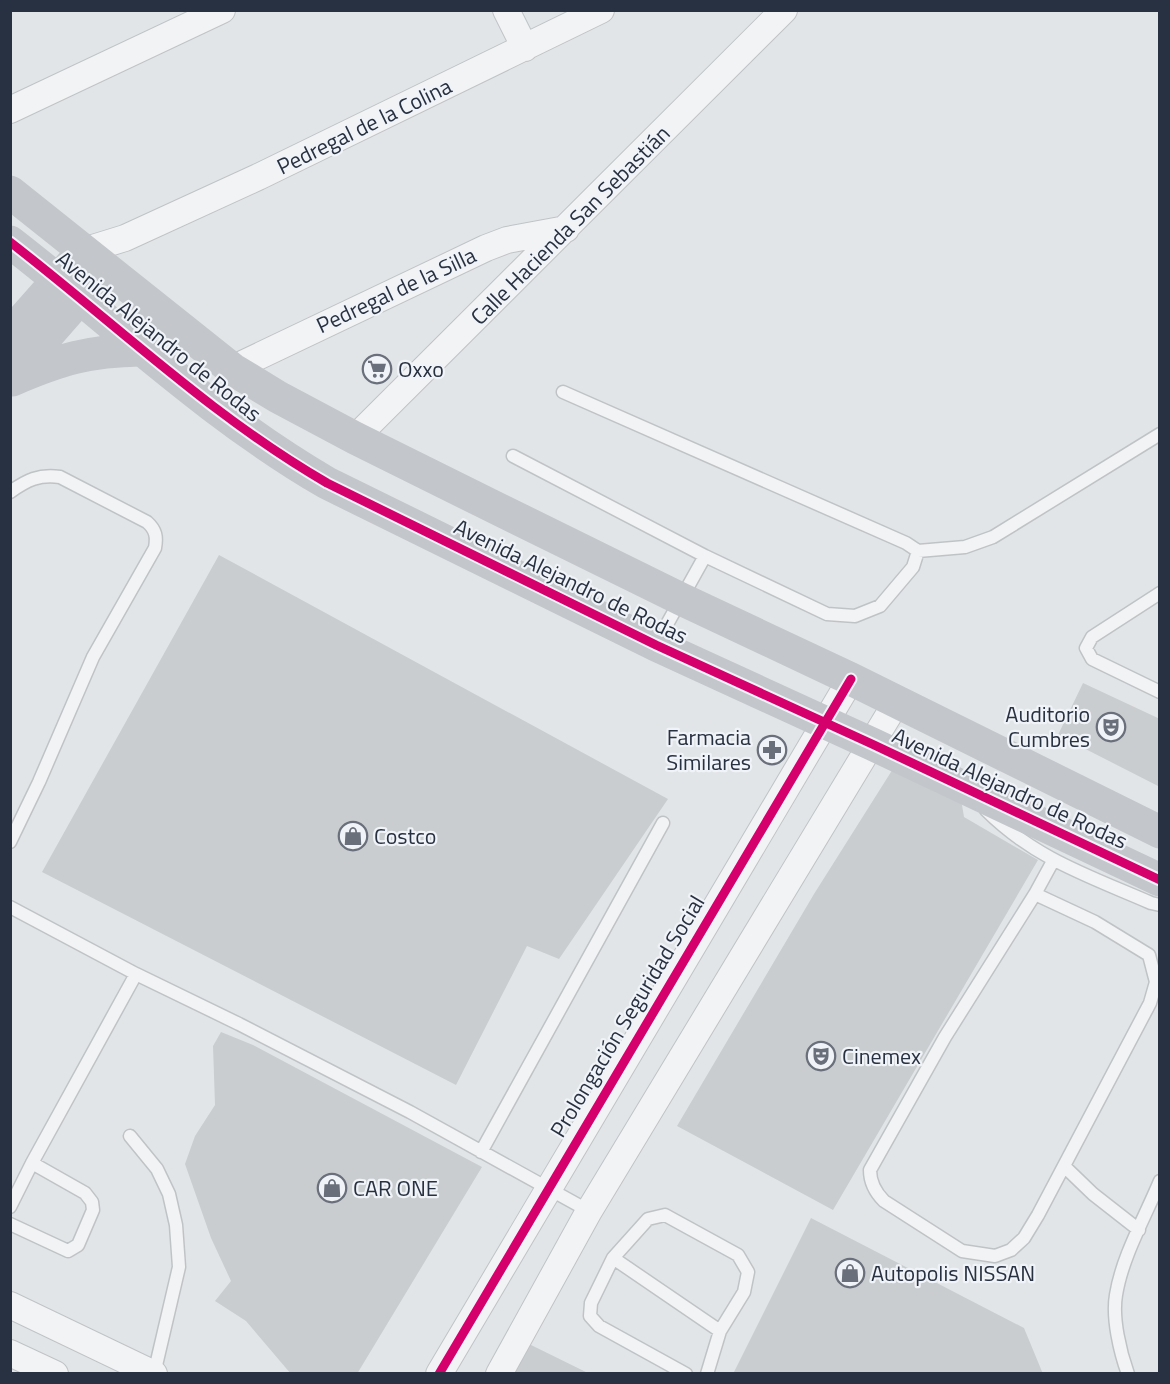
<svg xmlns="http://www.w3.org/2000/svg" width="1170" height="1384" viewBox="0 0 1170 1384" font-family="'Titillium Web',sans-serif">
  <rect width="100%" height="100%" fill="#e2e5e8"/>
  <path fill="#cacdd0" d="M219 555 668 799 559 959 527 946 456 1085 42 872Z
    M1083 683 1160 719V787L1058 735Z
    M896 764 961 799 964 817 1038 860 833 1210 677 1126 814 894Z
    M221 1032 253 1045 482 1167 357 1374H291L246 1321 215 1301 231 1281 211 1238 185 1164 195 1136 215 1105 213 1046Z
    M811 1218 1024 1328 1043 1374H733Z
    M529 1344 590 1374H511Z"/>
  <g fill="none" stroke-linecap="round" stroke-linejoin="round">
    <g stroke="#c0c3c6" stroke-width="15">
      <path id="lane" d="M513 456 705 556 827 614 855 616 880 606 913 567 918 551 906 543 563 392
        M10 492C27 480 39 474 60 477L147 522C156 530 157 537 155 548L93 657 39 782 10 842
        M918 551 965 547 993 537 1160 434
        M1160 593 1092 637 1086 648 1092 659 1160 692
        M656 644 705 556
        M986 810C1035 859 1089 876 1151 903L1160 905
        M1035 894 1095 922 1149 955 1156 982 1150 1003 1038 1215 1024 1238 1011 1250 995 1256 962 1251 884 1201C875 1192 870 1183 870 1170L945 1037Z
        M1035 894 1053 861
        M10 907 136 974 239 1024 410 1112 589 1211
        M130 1136 157 1169 169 1194 176 1225 179 1267 154 1374
        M481 1152 663 823
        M1065 1167 1093 1194 1139 1230
        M10 1207 32 1163 136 974
        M10 1224 68 1251 78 1245 93 1210 92 1202 85 1193 32 1163
        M613 1258 720 1331
        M686 1374 599 1326 590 1316 591 1303 613 1258 648 1219 665 1215 738 1255 748 1272 744 1292 720 1331 707 1374
        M1128 1374C1120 1352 1112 1318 1116 1295 1122 1257 1145 1217 1160 1181"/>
    </g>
    <g stroke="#c0c3c6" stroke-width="28">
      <path id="street" d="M506 10 525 48
        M10 110 222 10
        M83 251 125 238 258 177 601 10
        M232 369 486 248 507 240 566 229
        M355 438 784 10
        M10 1305 154 1374
        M10 1353 55 1374
        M439 1374 851 679
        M499 1374 589 1211 896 703"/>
    </g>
    <use href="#lane" stroke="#f2f3f4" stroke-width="12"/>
    <use href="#street" stroke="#f2f3f4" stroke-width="26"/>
    <path stroke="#c3c6ca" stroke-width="33" d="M10 192 232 369 278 397 355 438 486 503 681 599 851 679 1160 832
      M10 242C116 324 211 416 327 483L656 645 872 744 1160 880
      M10 334 72 264
      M10 378 94 282
      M12 380C61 359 88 351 141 350"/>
    <g stroke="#f0f3f7" stroke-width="13">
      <path id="cycleway" d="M10 242C116 324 211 416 327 483L656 645 872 744 1160 880
        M439 1374 851 679"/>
    </g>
    <use href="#cycleway" stroke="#d6006c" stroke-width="9"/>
  </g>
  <defs>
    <g id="supermarket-ring" transform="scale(1.5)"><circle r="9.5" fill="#f0f3f7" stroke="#69707b" stroke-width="1.5"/><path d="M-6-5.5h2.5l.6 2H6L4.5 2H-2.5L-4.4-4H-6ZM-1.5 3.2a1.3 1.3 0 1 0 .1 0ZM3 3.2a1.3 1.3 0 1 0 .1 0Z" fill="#69707b"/></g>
    <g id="theatre-ring" transform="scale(1.5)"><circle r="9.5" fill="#f0f3f7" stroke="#69707b" stroke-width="1.5"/><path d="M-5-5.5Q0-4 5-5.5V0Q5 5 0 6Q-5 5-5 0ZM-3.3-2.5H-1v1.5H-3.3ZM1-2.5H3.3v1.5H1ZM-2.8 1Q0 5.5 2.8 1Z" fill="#69707b"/></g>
    <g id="pharmacy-ring" transform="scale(1.5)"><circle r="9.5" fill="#f0f3f7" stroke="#69707b" stroke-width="1.5"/><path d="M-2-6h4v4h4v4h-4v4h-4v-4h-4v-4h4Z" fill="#69707b"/></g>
    <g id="shop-ring" transform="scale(1.5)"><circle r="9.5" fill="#f0f3f7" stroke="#69707b" stroke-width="1.5"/><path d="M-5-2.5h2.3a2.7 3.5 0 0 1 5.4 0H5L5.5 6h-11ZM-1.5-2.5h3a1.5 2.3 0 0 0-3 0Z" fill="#69707b"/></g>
  </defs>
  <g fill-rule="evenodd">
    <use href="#supermarket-ring" x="377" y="369"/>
    <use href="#theatre-ring" x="1111" y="727"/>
    <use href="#pharmacy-ring" x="772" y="750"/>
    <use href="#shop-ring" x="353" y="836"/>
    <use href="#theatre-ring" x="821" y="1056"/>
    <use href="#shop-ring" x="332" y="1188"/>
    <use href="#shop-ring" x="850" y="1273"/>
  </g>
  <g text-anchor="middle" stroke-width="4.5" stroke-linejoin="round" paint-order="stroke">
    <g font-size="22" fill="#283141" stroke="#f0f3f7">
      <text transform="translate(364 126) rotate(-26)" y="8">Pedregal de la Colina</text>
      <text transform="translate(570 225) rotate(-45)" y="8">Calle Hacienda San Sebastián</text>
      <text transform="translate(396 290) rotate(-25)" y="8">Pedregal de la Silla</text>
      <text transform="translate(159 336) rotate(39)" y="8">Avenida Alejandro de Rodas</text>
      <text transform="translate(571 581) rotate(26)" y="8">Avenida Alejandro de Rodas</text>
      <text transform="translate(1010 788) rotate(25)" y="8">Avenida Alejandro de Rodas</text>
      <text transform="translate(627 1016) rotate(-59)" y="8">Prolongación Seguridad Social</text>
    </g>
    <g font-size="22" fill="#283141" stroke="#f0f3f7" text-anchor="start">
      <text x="398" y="377">Oxxo</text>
      <text x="1090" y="722" text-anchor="end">Auditorio<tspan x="1090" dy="25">Cumbres</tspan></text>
      <text x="751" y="745" text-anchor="end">Farmacia<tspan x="751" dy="25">Similares</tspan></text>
      <text x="374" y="844">Costco</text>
      <text x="842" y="1064">Cinemex</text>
      <text x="353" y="1196">CAR ONE</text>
      <text x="871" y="1281">Autopolis NISSAN</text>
    </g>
  </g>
  <rect width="1170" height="1384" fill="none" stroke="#283141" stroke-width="24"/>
</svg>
